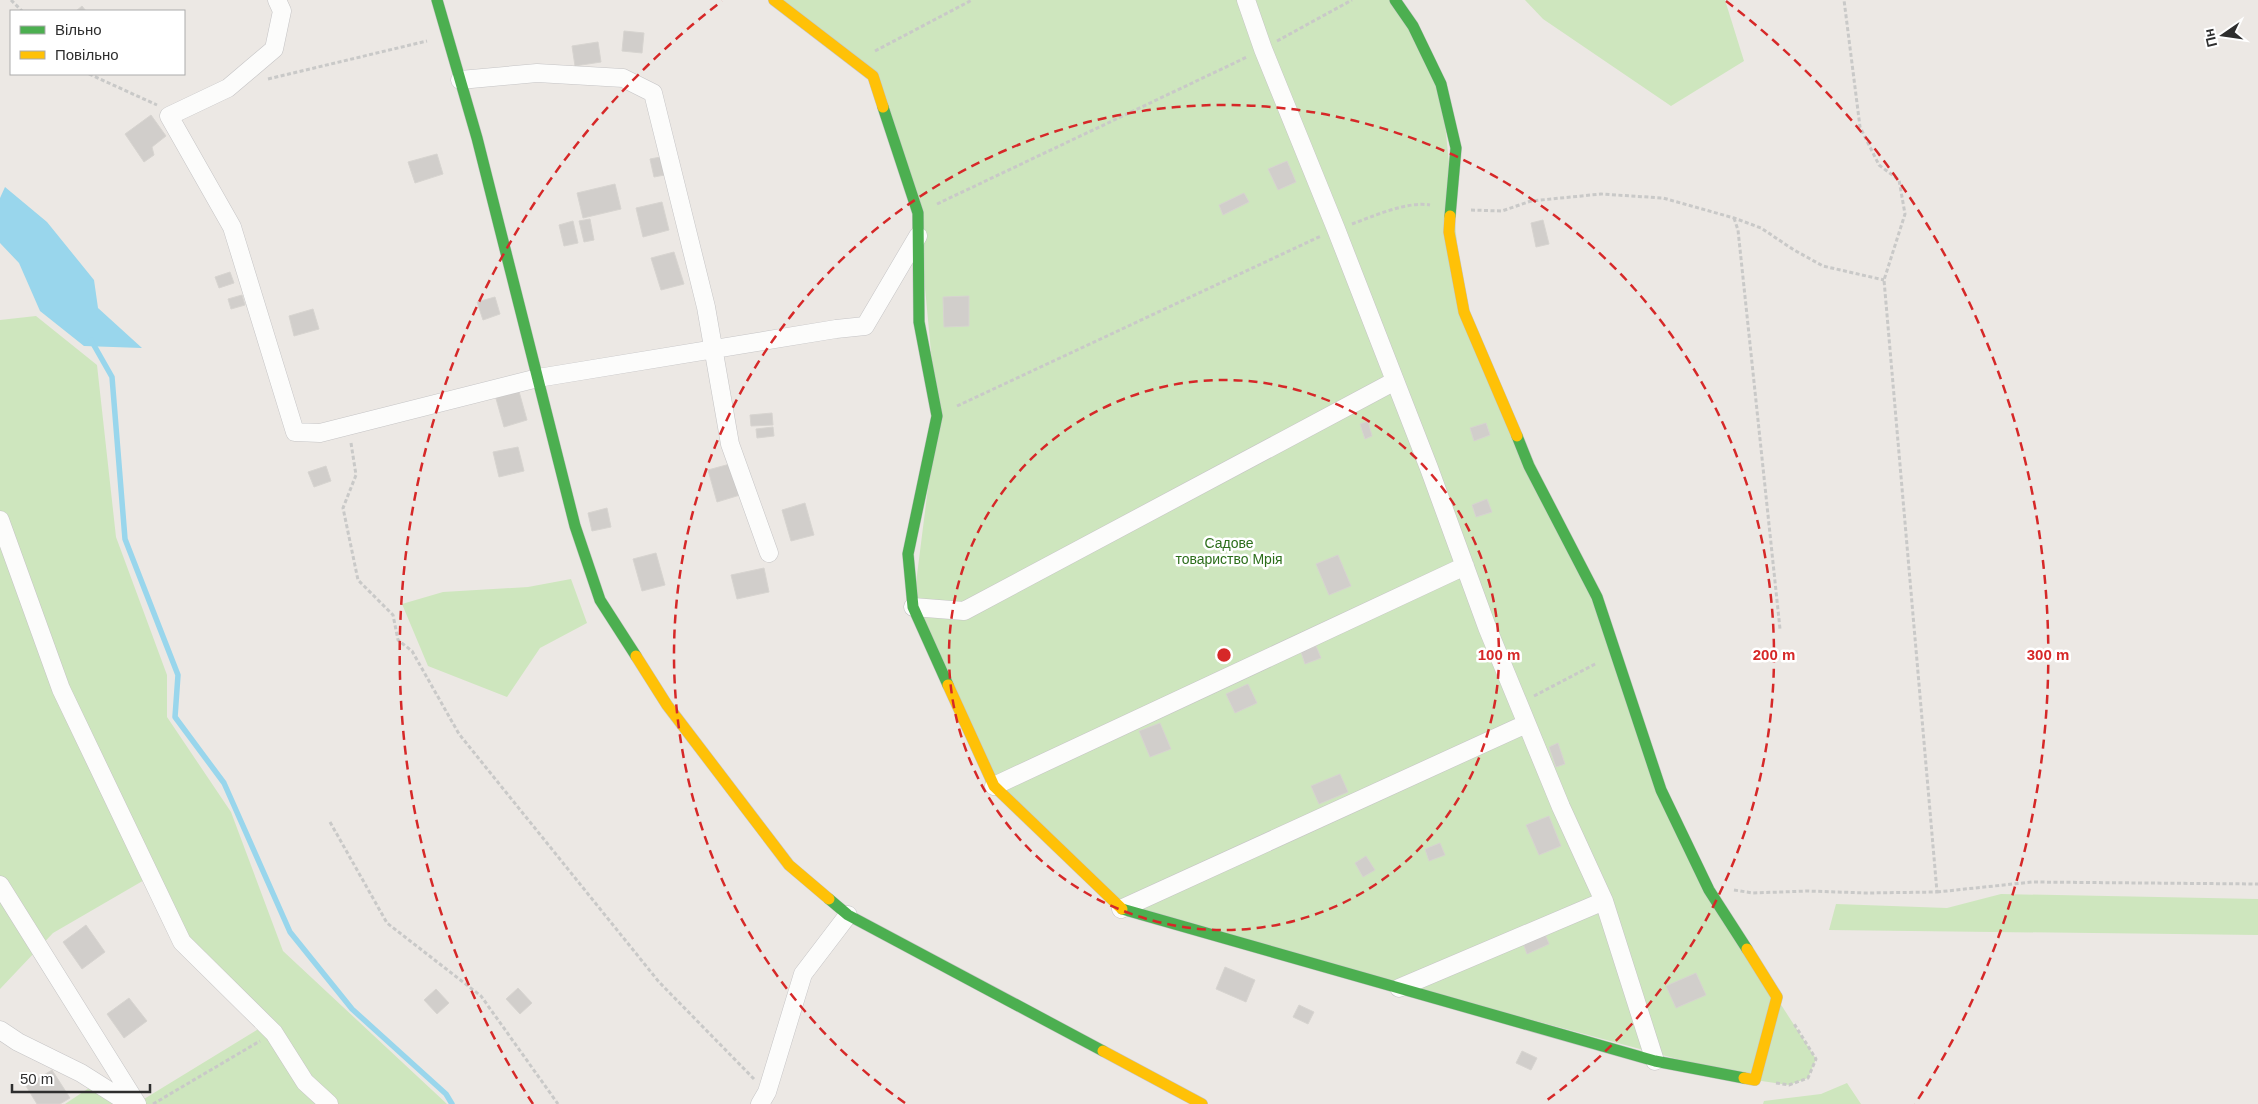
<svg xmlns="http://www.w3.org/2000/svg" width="2258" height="1104" viewBox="0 0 2258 1104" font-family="Arial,sans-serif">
  <rect width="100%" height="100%" fill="#ece8e4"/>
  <path fill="#cee6be" d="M774 0H1395L1441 84 1464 312 1597 597 1661 790 1740 941 1816 1059 1808 1078 1789 1085 1755 1080 1121 909 994 786 913 607 937 416 918 213 873 76Z
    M1525 0H1725L1744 61 1671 106 1543 19Z
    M36 316 97 365 116 537 167 675V717L231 812 283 951 447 1104H65L101 1080 144 1099 260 1028 178 947 146 879 53 933 0 989V320Z
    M571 579 587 623 540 648 507 697 428 666 402 604 443 592 528 587Z
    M2001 894 2258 899V935L1829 930 1836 904 1947 908Z
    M1847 1083 1861 1104H1763L1764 1101 1821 1094Z"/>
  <path fill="#99d6ec" d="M5 187 47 222 94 280 98 308 142 348 84 346 40 311 19 263 0 243V198Z"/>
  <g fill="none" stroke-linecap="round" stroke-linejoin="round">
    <path stroke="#99d6ec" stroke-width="5.5" d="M91 340 112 377 125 539 178 675 175 717 224 783 290 932 352 1009 446 1094 452 1104"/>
  </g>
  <path fill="#d1cecb" stroke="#d7d4d0" d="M82 6 86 11H76Z
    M624 31 644 33 642 53 622 51Z
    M598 42 601 62 575 66 572 46Z
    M151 115 166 136 152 147 154 155 144 162 125 134Z
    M437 154 443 174 415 183 408 162Z
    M666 156 670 174 654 177 650 159Z
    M1287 161 1296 182 1278 190 1268 169Z
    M615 184 621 209 583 218 577 193Z
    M1244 193 1249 202 1223 215 1219 205Z
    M662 202 669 230 643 237 636 208Z
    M590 219 594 240 584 242 579 221Z
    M1543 220 1549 244 1536 247 1531 223Z
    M573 221 578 243 564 246 559 225Z
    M674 252 684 284 661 290 651 258Z
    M230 272 234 283 219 288 215 277Z
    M242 295 245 305 231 309 228 299Z
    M969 296V326L944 327 943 297Z
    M495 297 500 314 483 320 477 302Z
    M313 309 319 329 294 336 289 316Z
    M518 388 527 420 504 427 495 395Z
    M772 413 773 425 751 426 750 415Z
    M1368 421 1372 436 1365 439 1360 424Z
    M1486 423 1490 435 1474 441 1470 428Z
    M773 427 774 436 757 438 756 429Z
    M518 447 524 471 499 477 493 452Z
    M730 464 740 495 717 502 708 470Z
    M326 466 331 481 314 487 308 472Z
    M1487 499 1492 512 1476 517 1472 505Z
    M805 503 814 535 791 541 782 510Z
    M607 508 611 527 592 531 588 513Z
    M656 553 665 585 642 591 633 559Z
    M1338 555 1351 586 1329 595 1316 564Z
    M764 568 769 592 737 599 731 575Z
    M1316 646 1321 658 1305 664 1301 652Z
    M1248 684 1257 703 1235 713 1226 694Z
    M1160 723 1171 749 1150 757 1139 731Z
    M1558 743 1565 764 1556 767 1549 747Z
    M1340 774 1348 792 1319 804 1311 786Z
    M1549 816 1561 846 1539 855 1526 825Z
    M1440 843 1445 855 1429 861 1425 849Z
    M1366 856 1375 870 1363 877 1355 863Z
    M86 925 105 952 82 969 63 942Z
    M1545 934 1549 944 1527 954 1523 943Z
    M1225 967 1255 980 1246 1002 1216 989Z
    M1696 973 1706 995 1676 1008 1666 986Z
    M518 988 532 1003 520 1014 506 999Z
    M436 989 449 1003 437 1014 424 1000Z
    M129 998 147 1021 124 1038 107 1014Z
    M1299 1005 1314 1012 1308 1024 1293 1017Z
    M1522 1051 1537 1058 1531 1070 1516 1063Z
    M52 1070 70 1098 60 1104H37L26 1086Z"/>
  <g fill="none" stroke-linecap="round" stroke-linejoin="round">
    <g stroke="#c5c4c5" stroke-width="19">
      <path id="street" d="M277 0 282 11 274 49 228 88 169 116 232 227 295 432 320 433 538 378 836 329 865 326 918 236
        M1246 0 1263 49 1336 229 1429 468 1487 627 1561 807 1604 901 1655 1061
        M460 80 537 73 623 78 653 93 706 307 730 444 769 553
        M0 520 61 689 182 942 274 1033 305 1082 329 1104
        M913 607 964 611 1395 381
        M994 786 1465 566
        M0 885 137 1104
        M1121 909 1526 724
        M1399 988 1604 901
        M0 1030 18 1042 81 1073 130 1104
        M760 1104 767 1092 803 974 848 915"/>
    </g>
    <g stroke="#c5c4c5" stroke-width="12">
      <path id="fast" d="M437 0 477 138 575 526 600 600 636 656
        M1395 0 1413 26 1441 84 1456 148 1450 216
        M883 107 918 213 919 322 937 416 908 554 913 607 948 685
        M1517 436 1529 466 1597 597 1661 790 1709 890 1747 949
        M829 899 848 915 1103 1051
        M1122 909 1655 1061 1744 1078"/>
    </g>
    <g stroke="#c5c4c5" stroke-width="12">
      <path id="slow" d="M774 0 873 76 883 107
        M1450 216 1449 232 1464 312 1517 436
        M636 656 667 705 789 865 829 899
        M948 685 994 786 1122 909
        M1103 1051 1202 1104
        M1744 1078 1755 1080 1777 997 1747 949"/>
    </g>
    <path stroke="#c9c9c8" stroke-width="3" stroke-dasharray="4 2.5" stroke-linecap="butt" d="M11 0 22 11
      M1277 41 1352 0
      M875 51 972 0
      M89 74 157 105
      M268 79 427 41
      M937 204 1247 57
      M1471 210 1502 211 1531 201 1601 194 1663 198 1734 218 1761 228 1794 250 1823 266 1884 280
      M1734 218 1738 230 1780 629
      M1352 224C1374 216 1407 201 1430 205
      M957 406 1321 236
      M351 443 356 475 343 508 358 580 393 615 398 640 412 651 459 734 659 982 754 1079
      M1534 696 1597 663
      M330 822 387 923 481 996 558 1104
      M1734 890 1753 893 1808 891 1867 893 1937 892 1884 280 1905 214 1899 180 1879 165 1860 127 1844 0
      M1937 892 2032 882 2258 884
      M1776 1083 1789 1085 1808 1078 1816 1059 1793 1022
      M153 1104 260 1041"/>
    <use href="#street" stroke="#fcfcfb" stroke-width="18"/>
    <use href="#fast" stroke="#4caf50" stroke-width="11"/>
    <use href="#slow" stroke="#ffc107" stroke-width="11"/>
  </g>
  <g fill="none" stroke="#d62828" stroke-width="2.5" stroke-dasharray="9 6">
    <circle cx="1224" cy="655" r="275"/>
    <path d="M905 1103A550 550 0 1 1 1543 1103"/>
    <path d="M533 1104A824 824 0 0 1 722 1M1726 1A824 824 0 0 1 1915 1104"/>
  </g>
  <g text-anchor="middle" stroke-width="5" stroke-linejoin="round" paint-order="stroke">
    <g font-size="14" fill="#2c6e1b" stroke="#fff">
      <text x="1229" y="548">Садове<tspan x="1229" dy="16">товариство Мрія</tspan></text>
    </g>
  </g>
  <circle cx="1224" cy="655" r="8" fill="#d62828" stroke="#fff" stroke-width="2.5"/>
  <g font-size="15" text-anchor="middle" font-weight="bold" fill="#d62828" stroke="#fff" stroke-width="5" stroke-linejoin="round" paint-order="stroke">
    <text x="1499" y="660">100 m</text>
    <text x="1774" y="660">200 m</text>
    <text x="2048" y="660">300 m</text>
  </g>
  <rect x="10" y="10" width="175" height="65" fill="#ffffff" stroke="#ababab"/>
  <rect x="20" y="26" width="25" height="8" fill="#4caf50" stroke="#ababab"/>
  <text x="55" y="35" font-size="15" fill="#2e2e2e">Вільно</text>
  <rect x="20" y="51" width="25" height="8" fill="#ffc107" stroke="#ababab"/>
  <text x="55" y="60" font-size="15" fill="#2e2e2e">Повільно</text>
  <g transform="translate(2223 35) rotate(257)" stroke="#ffffff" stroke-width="4" paint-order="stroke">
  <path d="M0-4L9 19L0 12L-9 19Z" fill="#2e2e2e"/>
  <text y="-8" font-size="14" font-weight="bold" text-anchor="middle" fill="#2e2e2e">Пн</text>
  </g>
  <path d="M12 1084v8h138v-8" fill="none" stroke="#2e2e2e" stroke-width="2.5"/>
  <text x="20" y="1084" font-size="15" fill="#2e2e2e" stroke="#ffffff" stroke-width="4" paint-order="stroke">50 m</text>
</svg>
